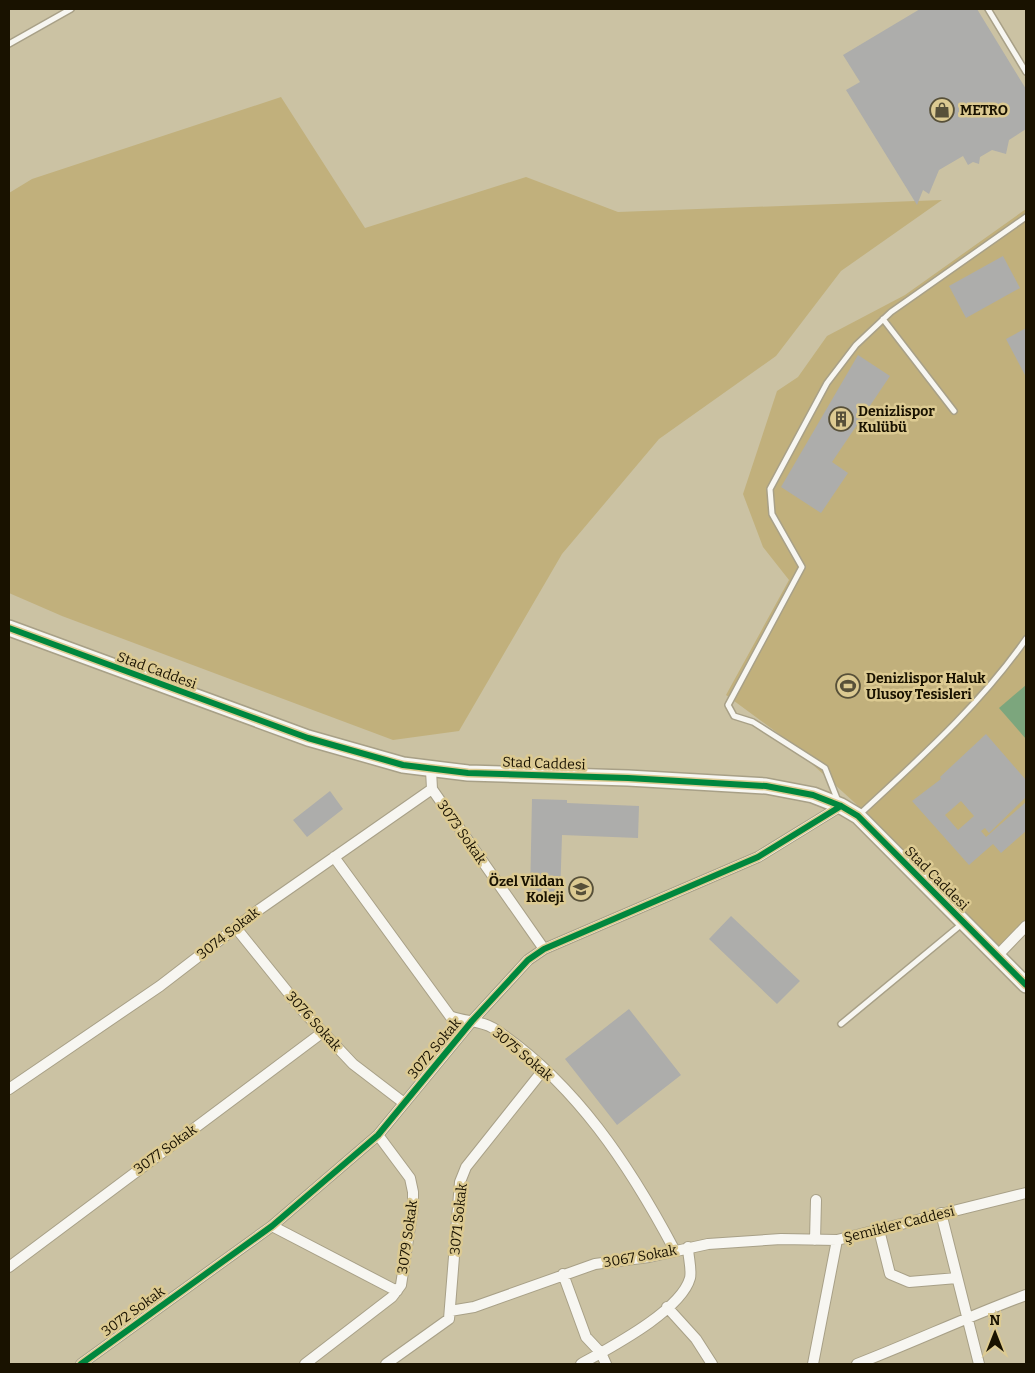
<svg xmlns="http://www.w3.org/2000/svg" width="1035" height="1373" viewBox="0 0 1035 1373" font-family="Bitter,serif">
  <rect width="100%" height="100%" fill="#cbc2a3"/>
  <path fill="#c1b07c" d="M281 97 365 228 526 177 618 212 942 200 841 271 776 356 659 439 562 554 459 731 393 740 62 616 9 593V193L32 179Z
    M1026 209V925L997 956 964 923 855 803 779 734 726 695 789 580 763 547 743 494 777 391 798 377 827 336 905 295Z"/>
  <path fill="#7ca67d" d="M1026 685V739L999 708Z"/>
  <path fill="#adadab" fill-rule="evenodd" d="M920 9H977L1026 89V129L1009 140 1006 154 992 150 980 157 979 164 973 162 968 165 963 156 939 170 929 194 923 190 917 205 846 90 860 82 843 55Z
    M1003 256 1020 288 966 318 949 286Z
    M1026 328V377L1006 339Z
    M858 355 890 376 832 462 848 473 821 513 781 487Z
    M986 734 1026 780V797L989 833 985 828 981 831 986 837 1026 802V831L1001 853 993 844 969 865 912 801 941 779 940 777ZM961 801 974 816 958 830 945 815Z
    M330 791 343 809 307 837 293 820Z
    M532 799 567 800V803L639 806 638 838 562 835 560 897 530 896Z
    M731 916 800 981 777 1004 709 939Z
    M629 1009 681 1075 617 1125 565 1059Z"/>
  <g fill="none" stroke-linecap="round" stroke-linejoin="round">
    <g stroke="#a8a087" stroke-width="8">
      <path id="lane" d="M988 9 1026 72
        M9 44 71 9
        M883 319 954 411
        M838 801 825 768 753 722 734 716 728 705 802 567 772 514 770 489 827 383 856 345 891 312 1026 217
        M860 814C919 759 980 705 1026 639
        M841 1024 963 923"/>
    </g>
    <g stroke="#a8a087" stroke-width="12">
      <path id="street" d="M432 789 544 949
        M334 857 450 1016C463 1022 480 1020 493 1028 575 1082 630 1166 675 1251
        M236 928 303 1011 353 1064 404 1103
        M997 956 1026 926
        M9 1089 160 986 260 909 432 789 431 770
        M941 1213 979 1364
        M272 1226 397 1291
        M879 1230 890 1274 909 1282 957 1278
        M815 1240 816 1200
        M9 1267 323 1032
        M563 1274 586 1337 601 1353 606 1364
        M667 1307 696 1339 712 1364
        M450 1311 474 1307 595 1264 649 1257 708 1244 781 1239 837 1240
        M81 1364 272 1226 378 1135 472 1021 528 960 544 949 758 857 841 806
        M305 1364 392 1297 401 1285 413 1207V1192L410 1178 378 1135
        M386 1364 449 1319 460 1182 466 1167 544 1069
        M581 1364C609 1348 681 1311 690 1278 692 1270 688 1256 688 1247
        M813 1364 837 1240 1026 1193
        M857 1364C914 1342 969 1316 1026 1295"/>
    </g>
    <g stroke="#a8a087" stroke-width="18">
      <path id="secondary" d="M9 628 308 738 403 765 468 773 628 778 766 786 813 795 841 806 858 816 1026 985"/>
    </g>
    <use href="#lane" stroke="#f7f6f1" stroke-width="5"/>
    <use href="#street" stroke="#f7f6f1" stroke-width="10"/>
    <use href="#secondary" stroke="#f7f6f1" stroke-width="15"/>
    <g stroke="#dcca92" stroke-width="9">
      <path id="cycleway" d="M9 628 308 738 403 765 468 773 628 778 766 786 813 795 841 806 858 816 1026 985
        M81 1364 272 1226 378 1135 472 1021 528 960 544 949 758 857 841 806"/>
    </g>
    <use href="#cycleway" stroke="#00873e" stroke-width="6"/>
  </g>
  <defs>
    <g id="shop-ring" transform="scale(1.25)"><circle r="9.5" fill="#dcca92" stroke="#575039" stroke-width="1.5"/><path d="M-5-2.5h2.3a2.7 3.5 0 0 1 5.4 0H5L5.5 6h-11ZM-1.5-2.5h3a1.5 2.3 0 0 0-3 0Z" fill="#575039"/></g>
    <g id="building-ring" transform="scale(1.25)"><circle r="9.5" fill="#dcca92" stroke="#575039" stroke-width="1.5"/><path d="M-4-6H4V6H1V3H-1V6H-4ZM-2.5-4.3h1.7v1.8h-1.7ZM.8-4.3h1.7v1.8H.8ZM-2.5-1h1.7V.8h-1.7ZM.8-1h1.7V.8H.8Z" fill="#575039"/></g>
    <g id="stadium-ring" transform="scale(1.25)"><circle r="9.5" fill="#dcca92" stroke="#575039" stroke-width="1.5"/><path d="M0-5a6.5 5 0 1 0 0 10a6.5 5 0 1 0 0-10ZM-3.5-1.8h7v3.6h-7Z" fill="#575039"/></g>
    <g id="school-ring" transform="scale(1.25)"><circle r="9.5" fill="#dcca92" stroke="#575039" stroke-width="1.5"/><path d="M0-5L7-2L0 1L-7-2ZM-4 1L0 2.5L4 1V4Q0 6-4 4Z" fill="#575039"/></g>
  </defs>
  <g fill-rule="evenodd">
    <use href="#shop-ring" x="942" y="110"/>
    <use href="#building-ring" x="841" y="419"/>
    <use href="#stadium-ring" x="848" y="686"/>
    <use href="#school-ring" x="581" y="889"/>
  </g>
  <g text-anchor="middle" stroke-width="5" stroke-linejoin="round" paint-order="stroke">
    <g font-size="14" font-weight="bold" fill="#191200" stroke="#dcca92" text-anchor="start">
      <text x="960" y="115">METRO</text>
      <text x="858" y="416">Denizlispor<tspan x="858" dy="16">Kulübü</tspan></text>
      <text x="866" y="683">Denizlispor Haluk<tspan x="866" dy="16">Ulusoy Tesisleri</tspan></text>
      <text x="564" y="886" text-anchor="end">Özel Vildan<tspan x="564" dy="16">Koleji</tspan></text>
    </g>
    <g font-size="14" fill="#191200" stroke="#dcca92">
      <text transform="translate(157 670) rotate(20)" y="5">Stad Caddesi</text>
      <text transform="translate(544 763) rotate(2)" y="5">Stad Caddesi</text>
      <text transform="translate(462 832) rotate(55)" y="5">3073 Sokak</text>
      <text transform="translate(937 878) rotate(45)" y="5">Stad Caddesi</text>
      <text transform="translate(228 933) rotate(-38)" y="5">3074 Sokak</text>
      <text transform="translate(314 1021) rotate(48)" y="5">3076 Sokak</text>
      <text transform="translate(434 1048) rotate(-50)" y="5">3072 Sokak</text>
      <text transform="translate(523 1054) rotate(40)" y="5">3075 Sokak</text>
      <text transform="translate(165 1149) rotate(-36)" y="5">3077 Sokak</text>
      <text transform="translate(458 1219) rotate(-84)" y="5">3071 Sokak</text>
      <text transform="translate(899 1224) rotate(-14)" y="5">Şemikler Caddesi</text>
      <text transform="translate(407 1237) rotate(-82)" y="5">3079 Sokak</text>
      <text transform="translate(640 1256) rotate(-10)" y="5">3067 Sokak</text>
      <text transform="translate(133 1311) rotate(-36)" y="5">3072 Sokak</text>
    </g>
  </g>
  <rect width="1035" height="1373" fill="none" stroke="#191200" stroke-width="20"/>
  <g transform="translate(995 1333)" stroke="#dcca92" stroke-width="4" paint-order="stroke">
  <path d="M0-4L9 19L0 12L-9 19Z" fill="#191200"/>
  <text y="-8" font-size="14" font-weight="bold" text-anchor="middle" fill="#191200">N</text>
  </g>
</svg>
